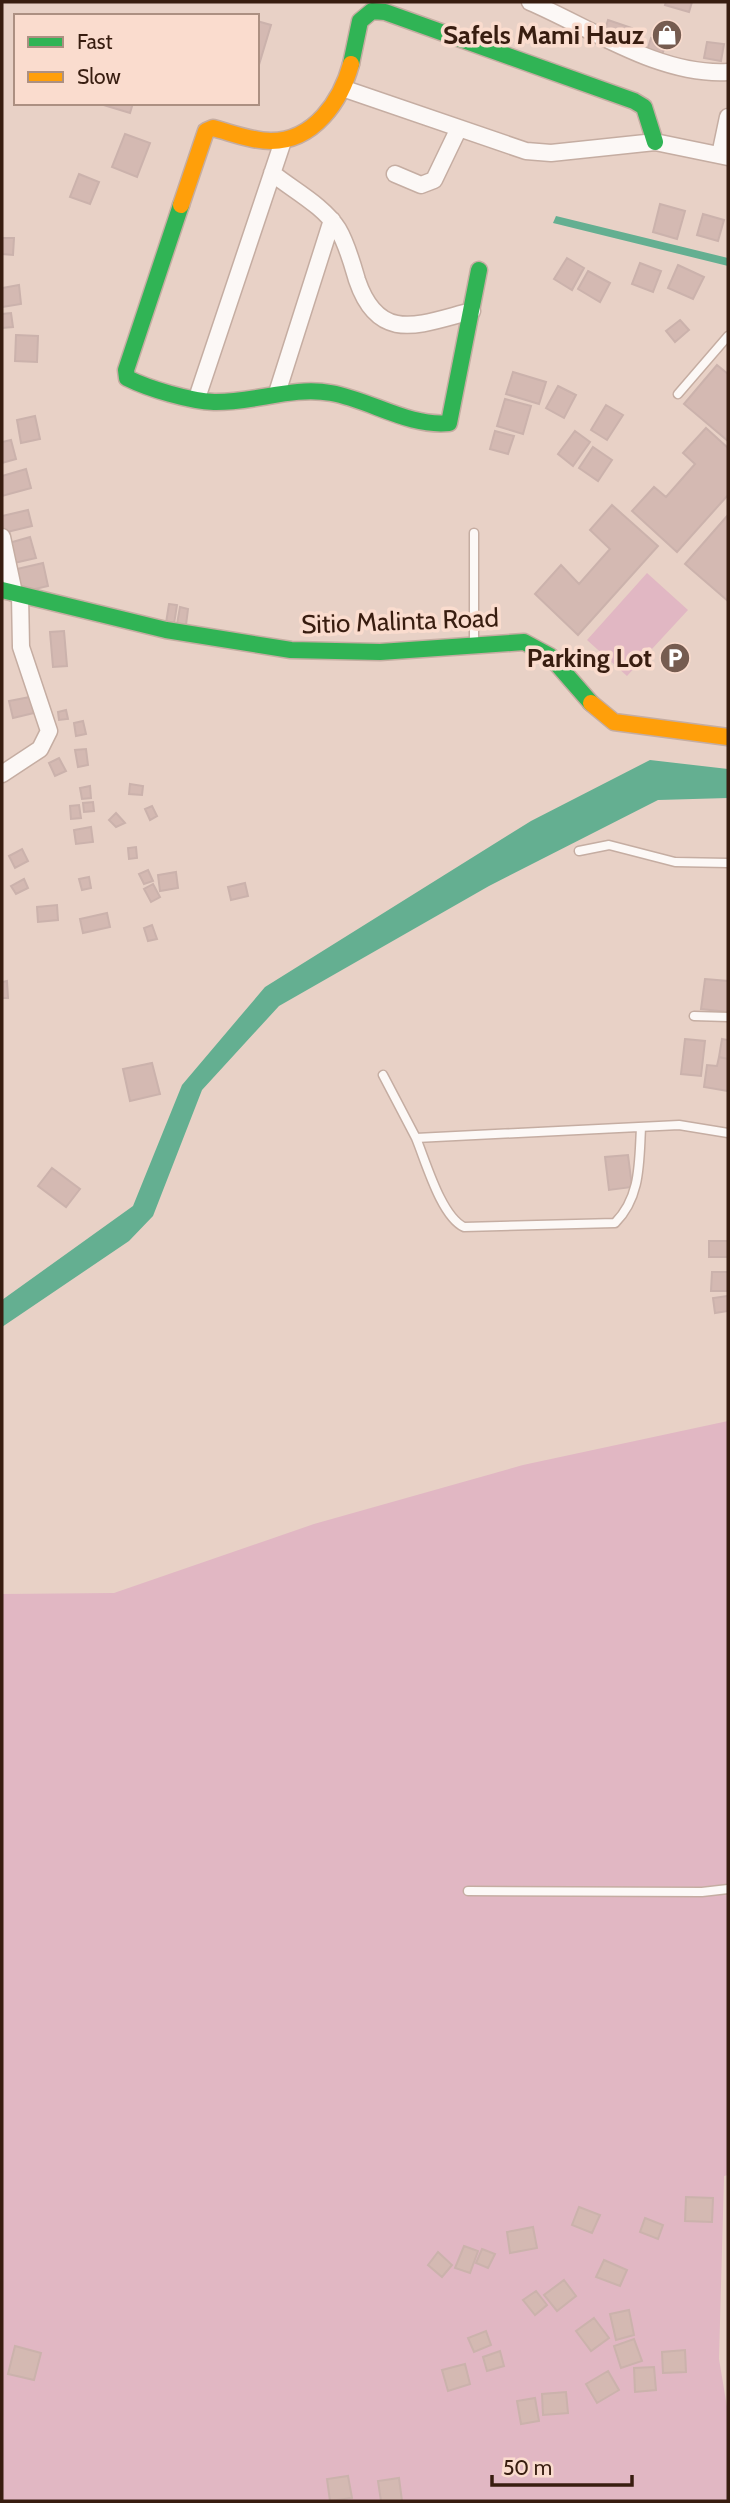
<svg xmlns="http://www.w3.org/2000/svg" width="730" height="2503" viewBox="0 0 730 2503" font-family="Cabin,sans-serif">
  <rect width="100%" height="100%" fill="#e8d1c6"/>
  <path fill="#e1b7c3" d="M647 573 688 610 627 676 587 640Z
    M728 1421V2175L724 2176 719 2359 728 2413V2501H2V1594L114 1593 314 1524 523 1465Z"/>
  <path fill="#64af91" d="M556 216 728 258V266L553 223Z
    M650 760 728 769V798L658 800 489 886 279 1006 202 1090 153 1216 129 1241 2 1327V1300L133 1206 182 1085 265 987 531 821Z"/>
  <path fill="#d4b9b2" stroke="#cbb2ac" stroke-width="2" d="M666 2H692L689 12 665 5Z
    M608 20 632 28 627 41 604 33Z
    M257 21 271 25 258 68 257 67Z
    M651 38 666 43 662 55 647 51Z
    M707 42 724 44 721 61 704 58Z
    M97 103H133L130 113Z
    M125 134 150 143 137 177 112 167Z
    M79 174 99 182 90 204 70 197Z
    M660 204 685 211 677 239 653 232Z
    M703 214 724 220 718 241 697 235Z
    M2 238H14L13 255 2 254Z
    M567 258 584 268 572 290 554 279Z
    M640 263 661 271 653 292 632 284Z
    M678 265 704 277 693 299 668 288Z
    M588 271 610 283 600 302 578 289Z
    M19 285 21 304 2 307V288Z
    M11 313 13 327 2 328V314Z
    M680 320 689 330 675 342 666 331Z
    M16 335 38 336 37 362 15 361Z
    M717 365 728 374V441L684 404Z
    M513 372 546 382 539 404 506 394Z
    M558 386 576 395 564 418 546 408Z
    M505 399 531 406 523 434 497 426Z
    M606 405 623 415 607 440 591 430Z
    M35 416 40 439 21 443 17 420Z
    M706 428 728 448V495L677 552 632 511 654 487 666 497 695 464 683 453Z
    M495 431 514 436 508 454 490 449Z
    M575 431 590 442 573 466 558 454Z
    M11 440 16 459 2 463V442Z
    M593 447 612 460 598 481 579 468Z
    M26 469 31 488 2 496V476Z
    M612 505 658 546 578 635 535 594 561 565 579 584 610 549 590 530Z
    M28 510 32 526 3 533 2 516Z
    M728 515V601L685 564Z
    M30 537 36 558 14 563 9 543Z
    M43 563 48 586 22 592 17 569Z
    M169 604 177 605 174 624 166 623Z
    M180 607 188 609 186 625 177 624Z
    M64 631 67 666 53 667 50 632Z
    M30 697 34 713 13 718 9 701Z
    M66 710 68 719 59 720 58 712Z
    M83 721 86 734 76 736 74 723Z
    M86 749 88 765 78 767 75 750Z
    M59 758 66 771 55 776 49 763Z
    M130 784 143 786 142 795 129 794Z
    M90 786 91 798 82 799 80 788Z
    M93 802 94 811 84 812 83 803Z
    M79 805 81 818 71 819 70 806Z
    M152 806 157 816 150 820 145 809Z
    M116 813 125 823 116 827 109 820Z
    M91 827 93 842 76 844 74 830Z
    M136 847 137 858 129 859 128 848Z
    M22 849 28 861 15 868 9 856Z
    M148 870 153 881 144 884 139 874Z
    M176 872 178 888 160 891 158 875Z
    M89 877 91 888 82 890 79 879Z
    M24 879 28 888 16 894 11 886Z
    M245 883 248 896 231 900 228 887Z
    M153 884 160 897 151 902 144 889Z
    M57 905 58 920 38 922 37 907Z
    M107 913 110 927 83 933 80 919Z
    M152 925 157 939 148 941 144 928Z
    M705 979 728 981V1012L701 1009Z
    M7 981 8 998H2V982Z
    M685 1039 705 1041 701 1076 681 1074Z
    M722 1039 728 1040V1059L719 1057Z
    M719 1057 728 1059V1091L704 1087 707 1065 717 1066Z
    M152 1063 160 1094 130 1101 123 1069Z
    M628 1155 632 1187 609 1190 605 1157Z
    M52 1168 80 1189 66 1207 38 1186Z
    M709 1241H728V1257H709Z
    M712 1272H728V1291H711Z
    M728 1296V1311L715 1313 713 1298Z
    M686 2197 713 2198 712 2222 685 2221Z
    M579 2207 600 2215 592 2233 572 2225Z
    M645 2218 663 2225 658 2239 640 2232Z
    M533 2227 537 2248 510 2253 507 2232Z
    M464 2246 478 2251 470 2273 455 2268Z
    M482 2249 495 2254 488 2268 476 2263Z
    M438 2252 452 2265 442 2277 428 2265Z
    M604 2260 627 2270 620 2286 596 2277Z
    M564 2280 576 2296 557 2311 544 2295Z
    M536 2291 547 2305 535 2315 523 2300Z
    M629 2310 634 2335 616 2340 610 2314Z
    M594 2318 609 2338 591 2351 576 2331Z
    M486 2331 491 2345 474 2352 468 2338Z
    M634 2339 642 2361 621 2368 614 2346Z
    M15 2346 41 2353 34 2380 8 2374Z
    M685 2350 686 2372 663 2373 662 2352Z
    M500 2351 504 2366 487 2371 483 2357Z
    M465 2364 470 2384 448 2391 442 2370Z
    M654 2367 656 2390 635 2392 634 2368Z
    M608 2371 619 2390 597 2403 586 2384Z
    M566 2392 568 2413 543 2415 542 2394Z
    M535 2398 539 2421 521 2424 517 2401Z
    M348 2476 352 2498 330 2501 327 2479Z
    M399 2478 402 2501H381L378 2481Z"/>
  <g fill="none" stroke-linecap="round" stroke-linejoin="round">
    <g stroke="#c5ada2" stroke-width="11">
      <path id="lane" d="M678 394 728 336
        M474 643V533
        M579 851 609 845 675 862 728 863
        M694 1016 728 1017
        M383 1075 416 1138 679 1125 728 1133
        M416 1138C426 1162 441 1216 464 1227L615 1223C641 1197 639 1162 641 1128
        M468 1891 702 1892 728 1889"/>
    </g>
    <g stroke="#c5ada2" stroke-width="19">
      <path id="street" d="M530 2C591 28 659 76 728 72
        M345 89 526 151 551 153 655 142 728 157
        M720 155 728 117
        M272 173C293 190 324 206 338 229 347 244 352 263 357 280 379 345 420 324 472 311
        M395 174 421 185 434 180 458 130
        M277 393 332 220
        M197 398 283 141
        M2 537 14 593
        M2 774 40 749 49 731 21 647 20 595"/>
    </g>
    <g stroke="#c5ada2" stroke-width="19">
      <path id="fast" d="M351 64 360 21 372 11 385 12 634 101 644 107 655 142
        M181 205 126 370 127 378C149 389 190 401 214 402 254 403 292 386 331 393 371 400 408 427 449 423L479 270
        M2 590 166 630 291 650 380 652 524 642 550 656 591 703"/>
    </g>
    <g stroke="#c5ada2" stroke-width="19">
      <path id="slow" d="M181 205 206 131 213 128C232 133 252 141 271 141 314 141 341 101 351 64
        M591 703 614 722 728 737"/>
    </g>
    <use href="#lane" stroke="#fcf8f6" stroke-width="8"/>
    <use href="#street" stroke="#fcf8f6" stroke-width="16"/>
    <use href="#fast" stroke="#30b455" stroke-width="16"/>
    <use href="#slow" stroke="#ff9f0a" stroke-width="16"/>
  </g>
  <defs>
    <g id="shop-disc" transform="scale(1.575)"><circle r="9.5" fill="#765c50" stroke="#fadcce"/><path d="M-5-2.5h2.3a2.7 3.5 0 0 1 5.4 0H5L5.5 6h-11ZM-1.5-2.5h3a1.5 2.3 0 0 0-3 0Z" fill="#fff"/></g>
    <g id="parking-disc" transform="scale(1.575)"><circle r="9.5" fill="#765c50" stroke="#fadcce"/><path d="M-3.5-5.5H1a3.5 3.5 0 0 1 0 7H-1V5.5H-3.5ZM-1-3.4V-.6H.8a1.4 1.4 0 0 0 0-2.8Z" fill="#fff"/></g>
  </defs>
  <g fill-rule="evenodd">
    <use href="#shop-disc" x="667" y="35"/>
    <use href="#parking-disc" x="675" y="658"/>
  </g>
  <g text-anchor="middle" stroke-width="7" stroke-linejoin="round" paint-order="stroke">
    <g font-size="26" font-weight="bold" fill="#381d10" stroke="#fadcce" text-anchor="end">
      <text x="644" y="44">Safels Mami Hauz</text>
      <text x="652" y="667">Parking Lot</text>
    </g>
    <g font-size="26" fill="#381d10" stroke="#fadcce">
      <text transform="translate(400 621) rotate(-2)" y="9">Sitio Malinta Road</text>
    </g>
  </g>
  <rect width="730" height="2503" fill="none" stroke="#381d10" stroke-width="7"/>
  <rect x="14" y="14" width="245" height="91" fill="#fadcce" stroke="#ac9082" stroke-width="2"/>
  <rect x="28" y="37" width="35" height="10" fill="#30b455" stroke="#ac9082" stroke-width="2"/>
  <text x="77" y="49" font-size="21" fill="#381d10">Fast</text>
  <rect x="28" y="72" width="35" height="10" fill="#ff9f0a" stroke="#ac9082" stroke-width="2"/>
  <text x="77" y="84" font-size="21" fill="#381d10">Slow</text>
  <path d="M492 2475v10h140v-10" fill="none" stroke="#381d10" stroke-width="3.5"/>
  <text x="503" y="2475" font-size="21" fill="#381d10" stroke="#fadcce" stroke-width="5" paint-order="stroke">50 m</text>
</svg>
